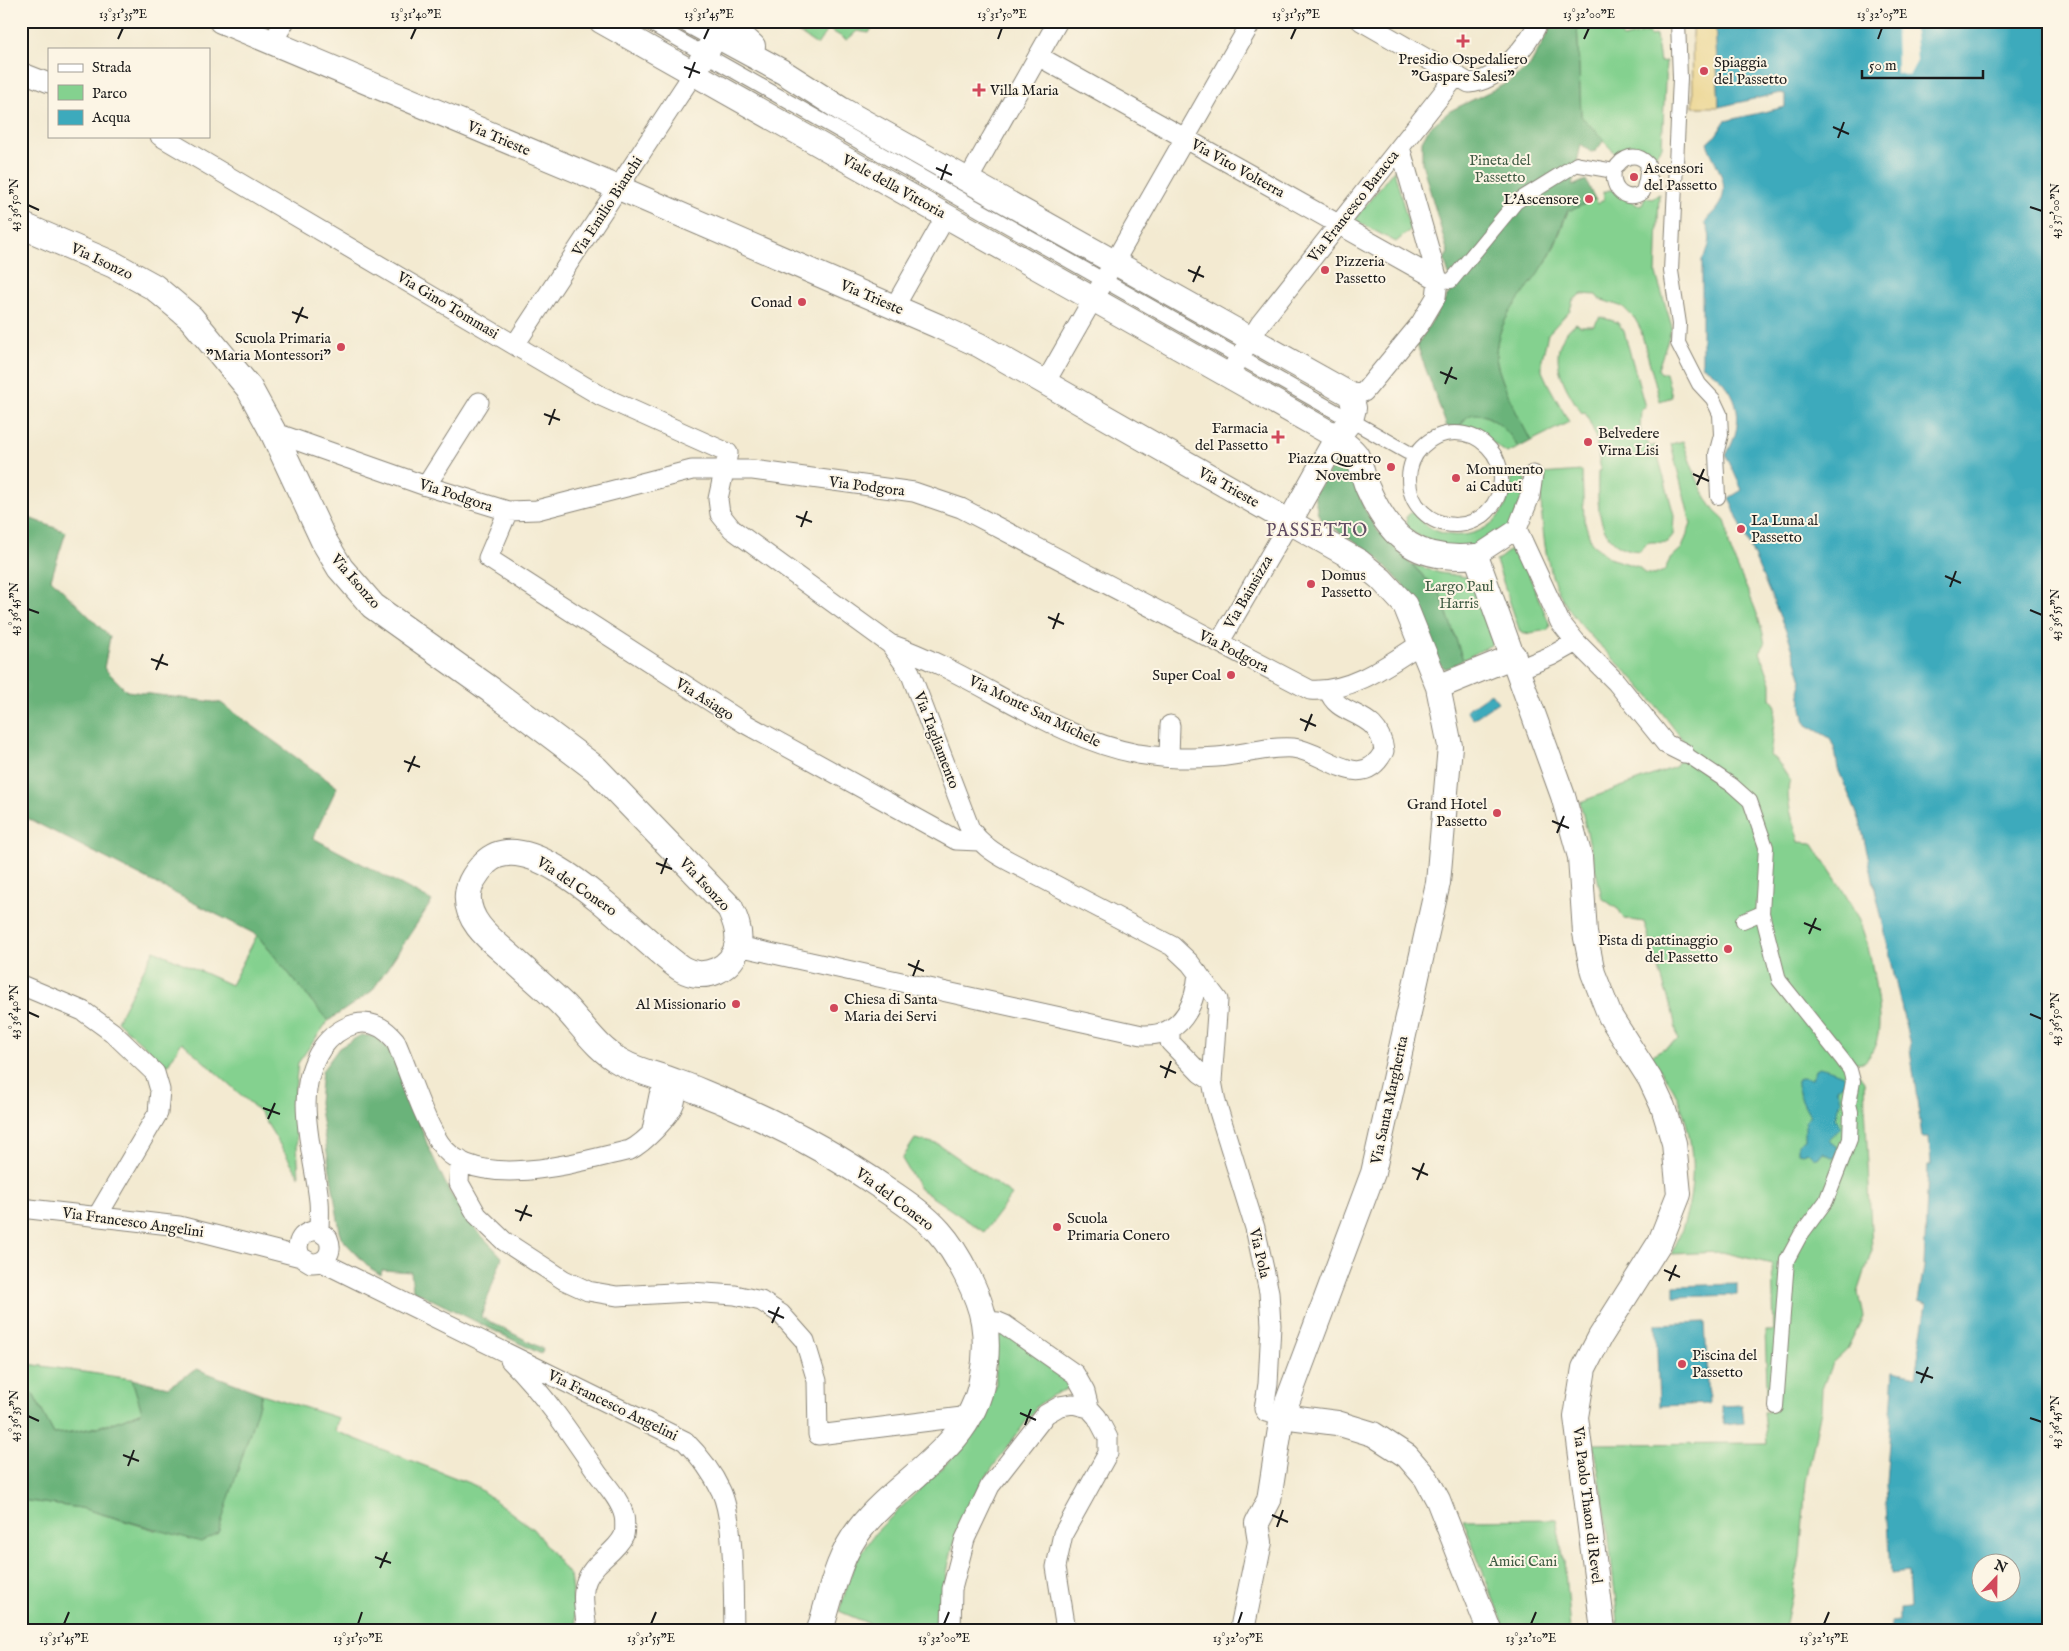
<svg xmlns="http://www.w3.org/2000/svg" width="2069" height="1651" viewBox="0 0 2069 1651" font-family="'IM FELL English',serif">
  <rect width="100%" height="100%" fill="#fcf5e5"/>
  <filter id="ink" filterUnits="userSpaceOnUse"><feTurbulence type="fractalNoise" baseFrequency=".02" numOctaves="2"/><feDisplacementMap in="SourceGraphic" scale="10" xChannelSelector="R" yChannelSelector="G"/><feConvolveMatrix kernelMatrix="1 2 1 2 8 2 1 2 1" color-interpolation-filters="sRGB"/></filter>
  <filter id="wash" filterUnits="userSpaceOnUse"><feTurbulence type="fractalNoise" baseFrequency=".0096" numOctaves="4" result="noise"/><feDisplacementMap in="SourceGraphic" scale="20" xChannelSelector="R" yChannelSelector="G"/><feGaussianBlur stdDeviation="1.12" result="paint"/><feColorMatrix in="noise" values="0 0 0 0 0 0 0 0 0 0 0 0 0 0 0 0 0 1.4 0 .05"/><feComposite in="paint" operator="in"/></filter>
  <g filter="url(#wash)">
    <rect width="100%" height="100%" fill="#f3ead1"/>
    <path fill="#84d18f" stroke="#507656" d="M781 21H876L869 33 857 31 847 40 828 29 817 45Z
      M1577 21H1612L1623 38 1648 32 1650 36 1656 35 1660 62 1666 61 1662 147 1654 156 1653 162 1652 155 1648 152 1632 150 1622 161 1581 116Z
      M1394 170 1410 230 1396 242 1354 220Z
      M1609 190H1616L1637 205 1642 204 1645 197 1652 199 1659 194 1656 274 1672 327 1658 369 1661 373H1666L1672 397 1660 401 1640 328 1635 319 1623 307 1599 299 1596 295 1582 294 1573 300 1570 310 1548 334 1542 359V371L1548 384 1569 422 1531 441C1521 423 1497 376 1496 356 1496 317 1528 289 1548 259 1557 244 1562 225 1569 209L1572 210 1595 199 1598 204 1604 199 1603 192Z
      M1600 317 1617 322 1624 331 1645 407 1641 409 1640 429 1650 447 1655 445 1674 515 1673 535 1667 542C1655 544 1648 537 1640 551 1596 549 1597 506 1598 471H1601L1595 434 1585 412 1582 413C1562 385 1543 349 1576 323L1580 326H1593Z
      M1474 413C1493 416 1510 430 1518 448L1507 453 1480 434 1460 427 1467 416Z
      M1683 441C1690 463 1701 492 1714 510 1717 514 1722 517 1725 521 1729 529 1727 542 1731 551 1742 582 1760 611 1765 644L1760 652 1771 683V699L1776 706 1770 756 1776 759 1790 780C1784 799 1794 823 1799 842L1812 843C1830 872 1855 903 1865 937 1871 956 1874 977 1877 997 1880 1023 1882 1041 1865 1062L1851 1063 1864 1081 1872 1250 1858 1293 1863 1317 1847 1349 1832 1363 1822 1389 1821 1410 1806 1482 1800 1557 1786 1623 1781 1630H1619L1607 1522 1594 1444 1767 1443 1764 1412 1768 1411 1765 1331H1774L1772 1264 1722 1252 1671 1254C1698 1204 1699 1146 1676 1094 1670 1081 1658 1068 1650 1056L1678 1040 1673 1014 1644 922 1624 919 1619 910 1602 898 1580 802 1675 767 1688 747C1672 726 1656 704 1639 685 1614 657 1582 633 1563 600 1541 563 1542 515 1540 474L1582 471 1584 520 1592 544 1612 559 1639 567 1644 573 1654 575 1664 571 1670 559 1682 548 1691 524 1671 444Z
      M1525 476 1527 486 1511 525 1486 544 1443 548 1408 530 1406 517 1413 511C1433 542 1479 544 1501 513 1510 501 1508 489 1513 477Z
      M1514 547H1517L1550 625 1548 630 1524 634 1520 632 1496 561Z
      M1412 564 1440 573 1467 577 1475 586 1493 642 1491 645 1463 660 1440 593Z
      M257 935 328 1021 298 1063 294 1099 299 1176 260 1112 182 1042 167 1066 117 1021 154 950 231 985Z
      M915 1139 938 1144 1012 1195 984 1232 920 1189 902 1159Z
      M995 1332H1001L1065 1370 1069 1388 1051 1396 1037 1406C1016 1437 990 1468 971 1501 949 1540 944 1585 941 1630H884L839 1611 854 1565 876 1532 957 1453 981 1422 996 1386Z
      M21 1363 132 1379 142 1412C112 1424 86 1431 54 1434L33 1394 21 1388Z
      M262 1394 338 1418 335 1431 474 1485 533 1529 570 1576 577 1630H21V1500L81 1508 155 1530 218 1532Z
      M1556 1519 1564 1561 1570 1630H1505L1463 1520Z"/>
    <path fill="#6bb37a" stroke="#44684b" d="M1554 21H1577L1581 116 1604 140 1596 151 1591 152 1581 144 1572 186 1586 180 1595 199 1572 210 1568 209C1562 224 1557 241 1549 256 1532 290 1496 314 1496 356 1497 376 1521 422 1531 441L1518 448C1509 428 1473 396 1460 427H1447L1417 345 1451 290V281L1444 259 1448 253 1422 163V141L1429 128 1450 111 1507 83 1530 66Z
      M1336 462 1341 463 1352 476 1364 508 1378 531 1440 593 1463 660 1448 668H1444L1438 662 1417 609 1403 585 1373 553 1324 522 1318 514 1314 494Z
      M21 515 66 532 51 579 110 637 104 668 127 691 221 703 337 787 313 838 432 901 372 991 328 1021 257 935 21 815Z
      M361 1035 378 1037 396 1059 428 1146 450 1193 480 1234 502 1257 481 1317 543 1349 541 1354 413 1290 411 1272 382 1270 381 1275 370 1268 341 1238 319 1103 322 1071 339 1048Z
      M197 1369 262 1394 218 1533 201 1542 81 1508 21 1500V1388L33 1394 54 1434C86 1432 112 1424 142 1412L132 1379 168 1387Z"/>
    <path fill="#eeda9e" stroke="#857b5d" d="M1692 21H1715L1719 107H1693Z"/>
    <path fill="#3daabc" stroke="#2c636c" fill-rule="evenodd" d="M1715 21H2048V1630H1892L1891 1622 1899 1621V1610L1910 1609 1908 1571 1891 1573 1886 1484 1894 1371 1915 1376 1927 1304 1918 1301 1924 1267 1928 1166H1931L1929 1137H1922L1909 1041 1860 821 1838 769 1835 750 1830 738 1807 725 1804 719 1799 691 1802 680 1789 638 1729 498 1742 490 1726 455C1748 418 1738 386 1702 365V260C1710 247 1713 237 1705 223 1708 216 1713 214 1717 208 1734 186 1714 164 1707 143L1716 135 1725 121 1785 107V94L1780 93 1719 107ZM1982 1564H2012V1594H1982Z
      M1491 693 1498 702 1473 719 1466 710Z
      M1819 1067C1824 1068 1840 1073 1844 1076V1084L1836 1088 1841 1100 1835 1117 1841 1128 1828 1140 1837 1147 1836 1157 1833 1158 1823 1152 1818 1158H1814L1807 1151 1802 1154 1798 1153V1144L1805 1139V1122L1810 1115C1806 1109 1795 1088 1797 1080L1801 1078 1812 1079 1815 1069Z
      M1737 1284V1295L1674 1297V1286Z
      M1705 1322 1709 1404 1659 1406 1656 1324Z
      M1742 1405 1744 1423 1723 1425 1722 1406Z"/>
    <path fill="#f3ead1" d="M1896 21H1914L1917 61 1909 76 1897 73Z"/>
  </g>
  <g filter="url(#ink)">
    <g fill="none" stroke-linecap="round" stroke-linejoin="round">
      <g stroke="#888376" stroke-width="16">
        <path id="pedestrian" d="M646 21 1407 452
          M1678 21 1680 78 1671 271 1679 324 1678 343 1699 384 1713 399 1720 414 1721 435 1716 454 1718 497
          M1580 165 1614 171C1622 156 1636 151 1648 164L1646 180
          M1614 171C1611 189 1626 204 1643 192L1646 180H1651
          M1438 280 1451 281 1516 202 1577 164
          M1409 479a46 46 0 1 1 92 0a46 46 0 1 1-92 0Z
          M1684 753 1732 785 1750 801 1766 847 1762 913 1779 980 1842 1059 1850 1070 1853 1081 1849 1104 1851 1112 1850 1139 1826 1201 1800 1236 1787 1260 1776 1407
          M1743 921 1762 913"/>
      </g>
      <g stroke="#888376" stroke-width="21">
        <path id="minor" d="M1361 21 1469 83C1499 81 1527 47 1539 21
          M272 43 285 21
          M1038 56 1438 280
          M21 72 49 83
          M160 136 601 396 728 453 718 499 720 514 732 529 890 644 910 672 970 829C981 844 992 852 1009 861L1172 946 1190 963 1218 1000 1212 1081 1216 1102 1255 1228 1269 1292 1271 1325 1268 1384 1264 1409 1266 1412 1282 1416
          M968 180 1058 21
          M895 306 946 216
          M520 337 693 74
          M1229 374 1260 324 1457 75
          M1045 383 1252 21
          M1351 395 1364 392 1420 324 1436 297 1438 280 1400 147
          M273 432 426 486 508 511 537 510 692 470H753L914 492 961 508 1310 690C1350 693 1388 665 1420 644
          M426 486 479 402
          M508 511 488 558 744 723 956 840 979 841
          M1517 529 1560 622 1576 642 1616 682 1666 744 1684 753
          M1476 556 1517 529 1530 496 1533 475
          M1219 643 1290 521
          M890 644C975 673 1050 737 1138 754 1164 758 1192 759 1217 757 1242 755 1268 746 1293 748 1327 752 1361 795 1384 751 1379 708 1338 719 1329 691
          M1519 669 1551 656 1576 642
          M1169 757 1170 725
          M738 946 1142 1035C1181 1037 1195 1007 1198 973
          M21 985 83 1011 112 1032 155 1073 160 1090 158 1113 98 1215
          M1170 1031V1042L1200 1073 1212 1081
          M652 1130 659 1095 676 1082
          M460 1160 459 1183 477 1215 504 1241 564 1280 588 1291 617 1296 690 1292 735 1295 761 1301 781 1314 805 1341 817 1381 818 1435 970 1416
          M21 1208 179 1226 301 1257 311 1263C326 1264 334 1252 328 1238L319 1231C303 1229 293 1243 301 1257
          M319 1231C319 1221 320 1211 319 1201 314 1151 291 1094 322 1048 330 1037 341 1028 355 1024 372 1020 385 1028 395 1040 410 1074 420 1111 439 1142 473 1195 581 1161 630 1150 644 1143 670 1117 675 1102 677 1096 675 1088 676 1082
          M322 1262 685 1441C700 1456 712 1472 721 1491 735 1521 733 1594 734 1630
          M984 1321 998 1322 1005 1325 1075 1374 1085 1392 1089 1408 1097 1417 1108 1438V1453L1063 1534 1056 1567 1066 1630
          M510 1360C544 1394 571 1434 598 1474 607 1486 621 1501 624 1516 625 1520 625 1531 624 1535 620 1544 611 1552 604 1558 577 1581 583 1598 587 1630
          M951 1630 952 1589 965 1539 990 1486 1046 1414 1060 1406 1073 1404 1089 1408"/>
      </g>
      <g stroke="#888376" stroke-width="26">
        <path id="tertiary" d="M221 21 619 188 938 326 979 345 1360 562 1381 579 1405 605 1438 687 1450 746 1438 883 1373 1173 1282 1416 1269 1500 1257 1523 1260 1542 1242 1630
          M601 21 1337 437C1343 443 1353 449 1357 456 1362 466 1363 479 1368 489 1391 541 1419 562 1476 556L1563 796 1580 857 1585 933 1593 973 1610 1016 1650 1079 1663 1107 1674 1143 1679 1194 1660 1242 1600 1337 1584 1368 1576 1417 1603 1630
          M689 21 783 72 841 109 1351 395 1354 408 1351 420 1337 437 1290 521
          M726 21 753 46
          M693 74 724 23
          M1438 687 1514 656
          M1282 1416 1337 1423 1373 1434 1407 1456 1426 1478 1438 1500 1489 1630"/>
      </g>
      <g stroke="#888376" stroke-width="28">
        <path id="secondary" d="M21 225 114 265 154 287 191 318 249 388 273 432 324 541 340 568 373 606 491 690 596 769 730 908C735 919 740 931 738 943 734 969 704 982 682 969 642 944 533 816 485 863 477 872 469 882 468 894 465 924 497 944 516 962 532 977 549 991 564 1006 583 1026 597 1049 621 1062 638 1072 657 1075 675 1082 691 1087 707 1095 723 1101 781 1125 836 1155 888 1191 906 1203 925 1216 939 1232 957 1252 980 1296 984 1322 987 1341 986 1362 982 1380 971 1449 898 1479 860 1529 837 1558 831 1595 820 1630"/>
      </g>
      <use href="#pedestrian" stroke="#fff" stroke-width="14"/>
      <use href="#minor" stroke="#fff" stroke-width="19"/>
      <use href="#tertiary" stroke="#fff" stroke-width="24"/>
      <use href="#secondary" stroke="#fff" stroke-width="26"/>
    </g>
  </g>
  <path fill="none" stroke="#1c1c1c" stroke-width="2" d="M118 39 123 28M411 39 416 28M704 39 709 28M998 39 1002 28M1291 39 1296 28M1584 39 1589 28M1878 39 1882 28M684 67 700 73M689 78 695 62M1833 127 1849 134M1838 138 1844 122M936 168 952 175M941 180 947 164M28 205 39 210M2030 207 2042 211M1188 270 1204 277M1193 282 1200 266M292 312 308 318M296 323 303 307M1440 372 1457 379M1445 384 1452 367M544 414 560 420M549 425 555 409M1693 474 1709 481M1697 485 1704 469M796 516 812 522M801 527 807 511M1945 576 1961 583M1950 587 1956 571M28 609 39 613M2030 610 2042 615M1048 617 1064 624M1053 629 1059 613M151 659 168 665M156 670 163 654M1300 719 1316 726M1305 731 1312 714M404 761 420 767M408 772 415 756M1552 821 1569 828M1557 833 1564 816M656 863 672 869M661 874 667 858M1804 923 1821 930M1809 934 1816 918M908 964 924 971M913 976 919 960M28 1012 39 1017M2030 1014 2042 1019M1160 1066 1176 1073M1165 1078 1171 1061M263 1108 280 1114M268 1119 275 1103M1412 1168 1428 1175M1417 1180 1424 1163M515 1210 532 1216M520 1221 527 1205M1664 1270 1680 1277M1669 1281 1676 1265M768 1311 784 1318M772 1323 779 1307M1916 1372 1933 1378M1921 1383 1928 1367M1020 1413 1036 1420M28 1416 39 1421M2030 1418 2042 1422M1025 1425 1031 1409M123 1455 139 1461M128 1466 134 1450M1272 1515 1288 1522M1277 1527 1283 1510M375 1557 391 1563M380 1568 387 1552M64 1624 69 1612M358 1624 362 1612M651 1624 656 1612M944 1624 949 1612M1238 1624 1242 1612M1531 1624 1536 1612M1824 1624 1829 1612"/>
  <g fill="#d1495b" stroke="#fcf5e5" stroke-width="2">
    <path d="M1460.5 33.5h5v5h5v5h-5v5h-5v-5h-5v-5h5z"/>
    <circle cx="1704" cy="71" r="5"/>
    <path d="M976.5 82.5h5v5h5v5h-5v5h-5v-5h-5v-5h5z"/>
    <circle cx="1634" cy="177" r="5"/>
    <circle cx="1589" cy="199" r="5"/>
    <circle cx="1325" cy="270" r="5"/>
    <circle cx="802" cy="302" r="5"/>
    <circle cx="341" cy="347" r="5"/>
    <path d="M1275.5 429.5h5v5h5v5h-5v5h-5v-5h-5v-5h5z"/>
    <circle cx="1588" cy="442" r="5"/>
    <circle cx="1391" cy="467" r="5"/>
    <circle cx="1456" cy="478" r="5"/>
    <circle cx="1741" cy="529" r="5"/>
    <circle cx="1311" cy="584" r="5"/>
    <circle cx="1231" cy="675" r="5"/>
    <circle cx="1497" cy="813" r="5"/>
    <circle cx="1728" cy="949" r="5"/>
    <circle cx="736" cy="1004" r="5"/>
    <circle cx="834" cy="1008" r="5"/>
    <circle cx="1057" cy="1227" r="5"/>
    <circle cx="1682" cy="1364" r="5"/>
  </g>
  <g text-anchor="middle" stroke-width="4" stroke-linejoin="round" paint-order="stroke">
    <g font-size="15" fill="#1c1c1c" stroke="#fcf5e5" text-anchor="start">
      <text x="1463" y="64" text-anchor="middle">Presidio Ospedaliero<tspan x="1463" dy="17">"Gaspare Salesi"</tspan></text>
      <text x="1714" y="67">Spiaggia<tspan x="1714" dy="17">del Passetto</tspan></text>
      <text x="990" y="95">Villa Maria</text>
      <text x="1644" y="173">Ascensori<tspan x="1644" dy="17">del Passetto</tspan></text>
      <text x="1579" y="204" text-anchor="end">L'Ascensore</text>
      <text x="1335" y="266">Pizzeria<tspan x="1335" dy="17">Passetto</tspan></text>
      <text x="792" y="307" text-anchor="end">Conad</text>
      <text x="331" y="343" text-anchor="end">Scuola Primaria<tspan x="331" dy="17">"Maria Montessori"</tspan></text>
      <text x="1268" y="433" text-anchor="end">Farmacia<tspan x="1268" dy="17">del Passetto</tspan></text>
      <text x="1598" y="438">Belvedere<tspan x="1598" dy="17">Virna Lisi</tspan></text>
      <text x="1381" y="463" text-anchor="end">Piazza Quattro<tspan x="1381" dy="17">Novembre</tspan></text>
      <text x="1466" y="474">Monumento<tspan x="1466" dy="17">ai Caduti</tspan></text>
      <text x="1751" y="525">La Luna al<tspan x="1751" dy="17">Passetto</tspan></text>
      <text x="1321" y="580">Domus<tspan x="1321" dy="17">Passetto</tspan></text>
      <text x="1221" y="680" text-anchor="end">Super Coal</text>
      <text x="1487" y="809" text-anchor="end">Grand Hotel<tspan x="1487" dy="17">Passetto</tspan></text>
      <text x="1718" y="945" text-anchor="end">Pista di pattinaggio<tspan x="1718" dy="17">del Passetto</tspan></text>
      <text x="844" y="1004">Chiesa di Santa<tspan x="844" dy="17">Maria dei Servi</tspan></text>
      <text x="726" y="1009" text-anchor="end">Al Missionario</text>
      <text x="1067" y="1223">Scuola<tspan x="1067" dy="17">Primaria Conero</tspan></text>
      <text x="1692" y="1360">Piscina del<tspan x="1692" dy="17">Passetto</tspan></text>
    </g>
    <g font-size="15" fill="#1c1c1c" stroke="#fcf5e5">
      <text transform="translate(499 138) rotate(23)" y="5">Via Trieste</text>
      <text transform="translate(1238 168) rotate(29)" y="5">Via Vito Volterra</text>
      <text transform="translate(894 186) rotate(29)" y="5">Viale della Vittoria</text>
      <text transform="translate(607 206) rotate(-57)" y="5">Via Emilio Bianchi</text>
      <text transform="translate(1353 206) rotate(-52)" y="5">Via Francesco Baracca</text>
      <text transform="translate(102 261) rotate(25)" y="5">Via Isonzo</text>
      <text transform="translate(872 297) rotate(23)" y="5">Via Trieste</text>
      <text transform="translate(448 305) rotate(31)" y="5">Via Gino Tommasi</text>
      <text transform="translate(867 486) rotate(7)" y="5">Via Podgora</text>
      <text transform="translate(1229 487) rotate(29)" y="5">Via Trieste</text>
      <text transform="translate(456 495) rotate(18)" y="5">Via Podgora</text>
      <text transform="translate(356 581) rotate(49)" y="5">Via Isonzo</text>
      <text transform="translate(1248 592) rotate(-60)" y="5">Via Bainsizza</text>
      <text transform="translate(1234 651) rotate(27)" y="5">Via Podgora</text>
      <text transform="translate(705 699) rotate(32)" y="5">Via Asiago</text>
      <text transform="translate(1035 711) rotate(26)" y="5">Via Monte San Michele</text>
      <text transform="translate(937 740) rotate(69)" y="5">Via Tagliamento</text>
      <text transform="translate(705 884) rotate(47)" y="5">Via Isonzo</text>
      <text transform="translate(577 886) rotate(34)" y="5">Via del Conero</text>
      <text transform="translate(1389 1100) rotate(-78)" y="5">Via Santa Margherita</text>
      <text transform="translate(895 1199) rotate(37)" y="5">Via del Conero</text>
      <text transform="translate(133 1222) rotate(8)" y="5">Via Francesco Angelini</text>
      <text transform="translate(1260 1253) rotate(77)" y="5">Via Pola</text>
      <text transform="translate(613 1405) rotate(26)" y="5">Via Francesco Angelini</text>
      <text transform="translate(1588 1505) rotate(83)" y="5">Via Paolo Thaon di Revel</text>
    </g>
    <g font-size="15" fill="#405b44" stroke="#fcf5e5">
      <text x="1500" y="165">Pineta del<tspan x="1500" dy="17">Passetto</tspan></text>
      <text x="1459" y="591">Largo Paul<tspan x="1459" dy="17">Harris</tspan></text>
      <text x="1523" y="1566">Amici Cani</text>
    </g>
    <g font-size="18" letter-spacing="1" fill="#614d64" stroke="#fcf5e5">
      <text x="1317" y="536">PASSETTO</text>
    </g>
  </g>
  <rect width="2069" height="1651" fill="none" stroke="#fcf5e5" stroke-width="55"/>
  <rect x="48" y="48" width="162" height="90" fill="#fcf5e5" stroke="#a29e95"/>
  <rect x="58" y="64" width="25" height="8" fill="#ffffff" stroke="#a29e95"/>
  <text x="92" y="72" font-size="15" fill="#1c1c1c">Strada</text>
  <rect x="58" y="85" width="25" height="15" fill="#84d18f" stroke="#a29e95"/>
  <text x="92" y="98" font-size="15" fill="#1c1c1c">Parco</text>
  <rect x="58" y="110" width="25" height="15" fill="#3daabc" stroke="#a29e95"/>
  <text x="92" y="122" font-size="15" fill="#1c1c1c">Acqua</text>
  <g transform="translate(1996 1578) rotate(22)"><circle r="24" fill="#fcf5e5" stroke="#a29e95"/>
  <path d="M0-4L9 19L0 12L-9 19Z" fill="#d1495b"/>
  <text y="-8" font-size="14" font-weight="bold" text-anchor="middle" fill="#1c1c1c">N</text>
  </g>
  <path d="M1862 70v8h121v-8" fill="none" stroke="#1c1c1c" stroke-width="2.5"/>
  <text x="1869" y="70" font-size="15" fill="#1c1c1c" stroke="#fcf5e5" stroke-width="4" paint-order="stroke">50 m</text>
  <rect x="28" y="28" width="2014" height="1596" fill="none" stroke="#1c1c1c" stroke-width="2"/>
  <g font-size="12" text-anchor="middle" fill="#1c1c1c">
    <text x="123" y="18">13°31'35"E</text>
    <text x="416" y="18">13°31'40"E</text>
    <text x="709" y="18">13°31'45"E</text>
    <text x="1002" y="18">13°31'50"E</text>
    <text x="1296" y="18">13°31'55"E</text>
    <text x="1589" y="18">13°32'00"E</text>
    <text x="1882" y="18">13°32'05"E</text>
    <text transform="translate(14 205) rotate(-90)" y="4">43°36'50"N</text>
    <text transform="translate(2055 211) rotate(-90)" y="4">43°37'00"N</text>
    <text transform="translate(14 609) rotate(-90)" y="4">43°36'45"N</text>
    <text transform="translate(2055 615) rotate(-90)" y="4">43°36'55"N</text>
    <text transform="translate(14 1012) rotate(-90)" y="4">43°36'40"N</text>
    <text transform="translate(2055 1019) rotate(-90)" y="4">43°36'50"N</text>
    <text transform="translate(14 1416) rotate(-90)" y="4">43°36'35"N</text>
    <text transform="translate(2055 1422) rotate(-90)" y="4">43°36'45"N</text>
    <text x="64" y="1642">13°31'45"E</text>
    <text x="358" y="1642">13°31'50"E</text>
    <text x="651" y="1642">13°31'55"E</text>
    <text x="944" y="1642">13°32'00"E</text>
    <text x="1238" y="1642">13°32'05"E</text>
    <text x="1531" y="1642">13°32'10"E</text>
    <text x="1824" y="1642">13°32'15"E</text>
  </g>
</svg>
